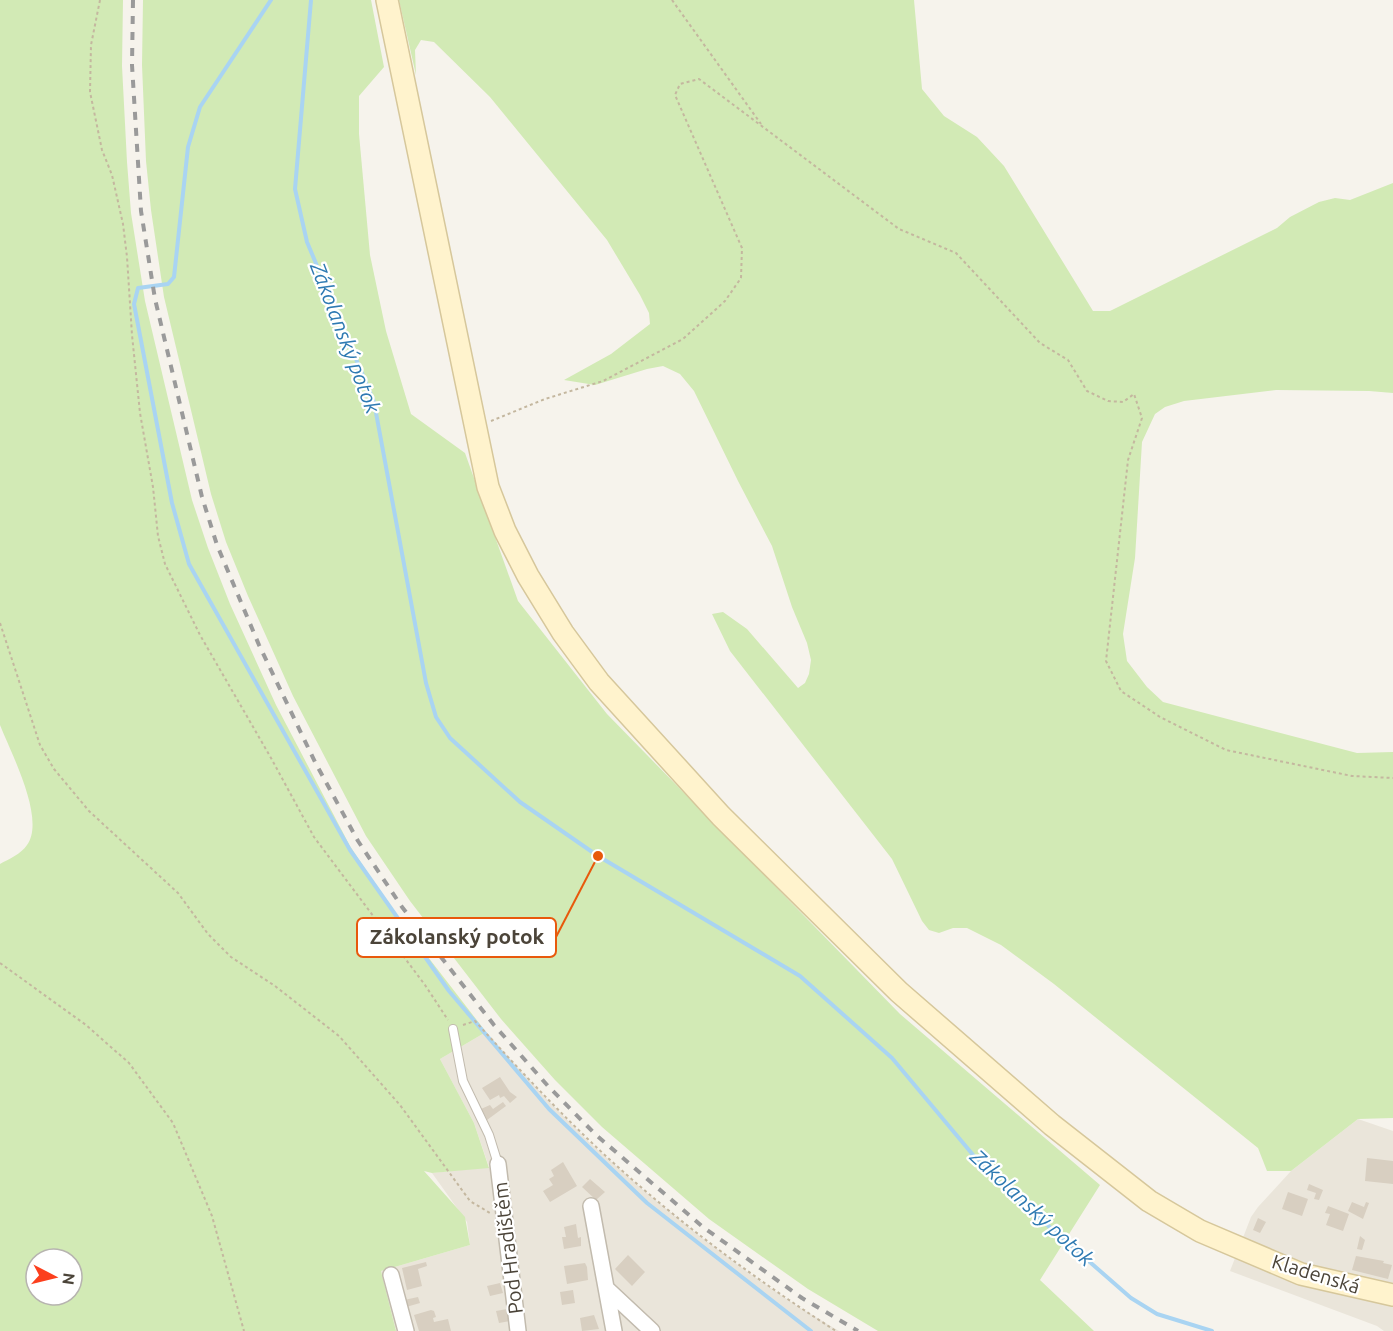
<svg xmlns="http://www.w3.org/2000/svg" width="1393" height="1331" viewBox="0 0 1393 1331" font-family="Ubuntu,sans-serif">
  <rect width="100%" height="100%" fill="#f6f3ec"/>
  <path fill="#eae5da" d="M486 1032 541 1093 589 1142 642 1189 697 1234 749 1273 797 1306 839 1331H396L381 1271 470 1245 467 1222 432 1173 489 1167 474 1123 440 1059Z
    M1358 1119 1393 1131V1331H1384L1377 1326 1230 1271 1251 1217 1258 1207 1291 1171Z"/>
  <path fill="#d2eab5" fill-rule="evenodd" d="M0 0H123L122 66 127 162 131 213 145 301 192 500 208 548 230 604 276 705 350 846 394 913 486 1032 440 1059 474 1123 489 1168 432 1173 424 1171 465 1217 470 1245 381 1271 396 1331H0V864C9 859 21 854 27 845 46 819 11 753 0 725ZM36 1259H72V1295H36Z
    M143 0H371L384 67 359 96V134L370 255 386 331 411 414 465 453 518 601 607 714 900 1014 1100 1185 1040 1280 1094 1331H878L808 1289 709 1219 602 1127 555 1080 501 1019 410 901 366 836 293 696 248 596 226 542 211 494 164 297 151 210 146 161 142 65Z
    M399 0H914L922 89 944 116 977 137 1004 166 1093 311H1110L1277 228 1290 217 1319 202 1335 198 1350 200 1393 183V393L1369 391 1276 390 1184 401 1165 407 1155 414 1142 442 1135 558 1123 634 1127 661 1147 687 1163 702 1357 753 1393 752V1118L1358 1119 1291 1171H1267L1258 1148 1054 984 1001 945 967 928H953L939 933 929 930 922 921 892 859 730 651 712 614 723 612 747 629 798 688 805 683 809 674 811 660 807 643 792 607 772 546 738 481 694 391 680 374 663 366 647 369 595 385 564 380 611 354 650 324 649 313 640 295 607 240 490 97 434 42 421 40 415 50 416 75Z"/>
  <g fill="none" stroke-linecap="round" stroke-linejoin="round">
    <path stroke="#a9d4f2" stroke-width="4" d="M271 0 200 107 188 147 174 277 168 284 138 288 134 304 172 503 189 564 350 850 449 991 549 1109 647 1203 811 1331
      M311 0 295 189 307 242 374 402 426 683 436 717 450 738 520 802 598 856 800 976 892 1058 989 1174 1131 1298 1157 1314 1212 1331"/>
  </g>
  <path fill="#d8cfc1" d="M500 1077 510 1092 517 1097 510 1103 504 1096 500 1098 499 1095 490 1100 482 1088Z
    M503 1102 506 1106 487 1120 481 1109 490 1105 493 1109Z
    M1367 1158 1393 1161V1184L1365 1181Z
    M563 1162 577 1186 550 1202 543 1191 553 1185 549 1179 554 1176 551 1170Z
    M590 1179 605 1192 596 1200 582 1187Z
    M1309 1184 1323 1190 1319 1200 1314 1199 1316 1193 1307 1190Z
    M1288 1192 1308 1199 1302 1216 1282 1209Z
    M1352 1202 1364 1207 1366 1202 1369 1203 1363 1219 1348 1211Z
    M1328 1206 1349 1214 1343 1231 1326 1225 1330 1214 1325 1213Z
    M1258 1218 1266 1222 1260 1233 1253 1230Z
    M576 1224 578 1238 581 1237V1246L564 1249 562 1237H566L564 1227Z
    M1360 1236 1365 1240 1362 1250 1357 1249Z
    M628 1255 645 1272 632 1286 615 1269Z
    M1356 1256 1384 1261 1383 1263 1392 1265 1388 1279 1352 1270Z
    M426 1262 427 1266 418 1269 422 1286 407 1290 402 1268Z
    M585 1263 587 1267 588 1280 567 1284 564 1266Z
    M500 1283 503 1293 490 1296 487 1286Z
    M573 1290 575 1303 562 1305 560 1292Z
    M418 1297 420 1303 406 1307 404 1300Z
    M507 1309 510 1321 499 1323 496 1311Z
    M431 1310 434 1311 436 1317 433 1318 434 1322 448 1319 451 1331H419L414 1315Z
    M594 1315 599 1329 582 1331 580 1318Z"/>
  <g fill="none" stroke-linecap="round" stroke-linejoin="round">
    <g stroke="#c2bbae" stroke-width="10">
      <path id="service" d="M453 1029 463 1081 489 1135 498 1164"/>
    </g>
    <g stroke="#c2bbae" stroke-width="18">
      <path id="minor" d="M498 1164 518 1331
        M591 1206 614 1331
        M391 1275 406 1331
        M606 1288 652 1331"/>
    </g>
    <g stroke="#d6c79b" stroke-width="24">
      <path id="secondary" d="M387 0 488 487 505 531 528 576 563 633 599 682 721 816 899 992 1052 1125 1149 1201 1200 1231 1301 1274 1393 1295"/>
    </g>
    <path stroke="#c4b79f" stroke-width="2" stroke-dasharray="3 3" stroke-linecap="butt" d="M100 0 91 45 90 92 102 150 112 175 123 224 127 257 132 335 140 413 153 487 158 536 165 564 200 635 271 758 314 837 425 985 448 1020
      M672 0 761 124
      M491 421 545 399 603 381 683 339 725 301 741 278 742 248 675 95 680 84 699 79 899 229 956 253 1040 343 1068 360 1087 391 1108 401 1123 402 1134 394 1142 418 1128 460 1106 661 1121 691 1160 717 1226 750 1352 776 1393 778
      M0 623 40 745 54 769 89 811 178 893 208 934 231 957 275 986 339 1036 400 1105 470 1201 490 1213
      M0 963 86 1025 129 1063 173 1123 212 1216 244 1331
      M463 1025 475 1021C526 1077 578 1133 635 1182 698 1237 766 1286 836 1331"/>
    <use href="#service" stroke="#fff" stroke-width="8"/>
    <use href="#minor" stroke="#fff" stroke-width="15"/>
    <use href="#secondary" stroke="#fff3cd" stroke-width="21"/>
    <path stroke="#9a9a9a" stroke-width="4" stroke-dasharray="8 8" stroke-linecap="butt" d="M133 0 132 65 141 211 155 299 202 497 217 545 259 645 315 762 358 841 402 907 494 1025 548 1086 595 1134 703 1227 802 1298 858 1331"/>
  </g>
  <g text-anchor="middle" stroke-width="4.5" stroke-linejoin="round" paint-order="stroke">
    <g font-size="20" fill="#4b4439" stroke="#fff">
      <text transform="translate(508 1248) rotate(-97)" y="7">Pod Hradištěm</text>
      <text transform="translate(1316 1274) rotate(17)" y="7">Kladenská</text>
    </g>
    <g font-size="21" font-style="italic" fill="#2e7ab2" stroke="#fff">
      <text transform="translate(345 338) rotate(69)" y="7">Zákolanský potok</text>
      <text transform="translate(1032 1208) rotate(43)" y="7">Zákolanský potok</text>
    </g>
  </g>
  <path fill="none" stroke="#e8590c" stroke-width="2" d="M598 856L556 937"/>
  <circle fill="#e8590c" stroke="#fff" stroke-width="2" cx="598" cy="856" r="6"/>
  <rect fill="#fff" stroke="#e8590c" stroke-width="2" x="357" y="918" width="199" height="39" rx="6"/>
  <g font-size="21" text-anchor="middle" font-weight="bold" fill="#4b4439">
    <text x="457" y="944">Zákolanský potok</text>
  </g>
  <g transform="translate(54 1277) rotate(97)"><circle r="28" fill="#ffffff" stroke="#b7b4b0" stroke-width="1.5"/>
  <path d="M0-4.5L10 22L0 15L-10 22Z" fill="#fc3f1d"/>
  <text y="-9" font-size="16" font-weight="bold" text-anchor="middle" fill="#4b4439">N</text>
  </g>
</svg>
